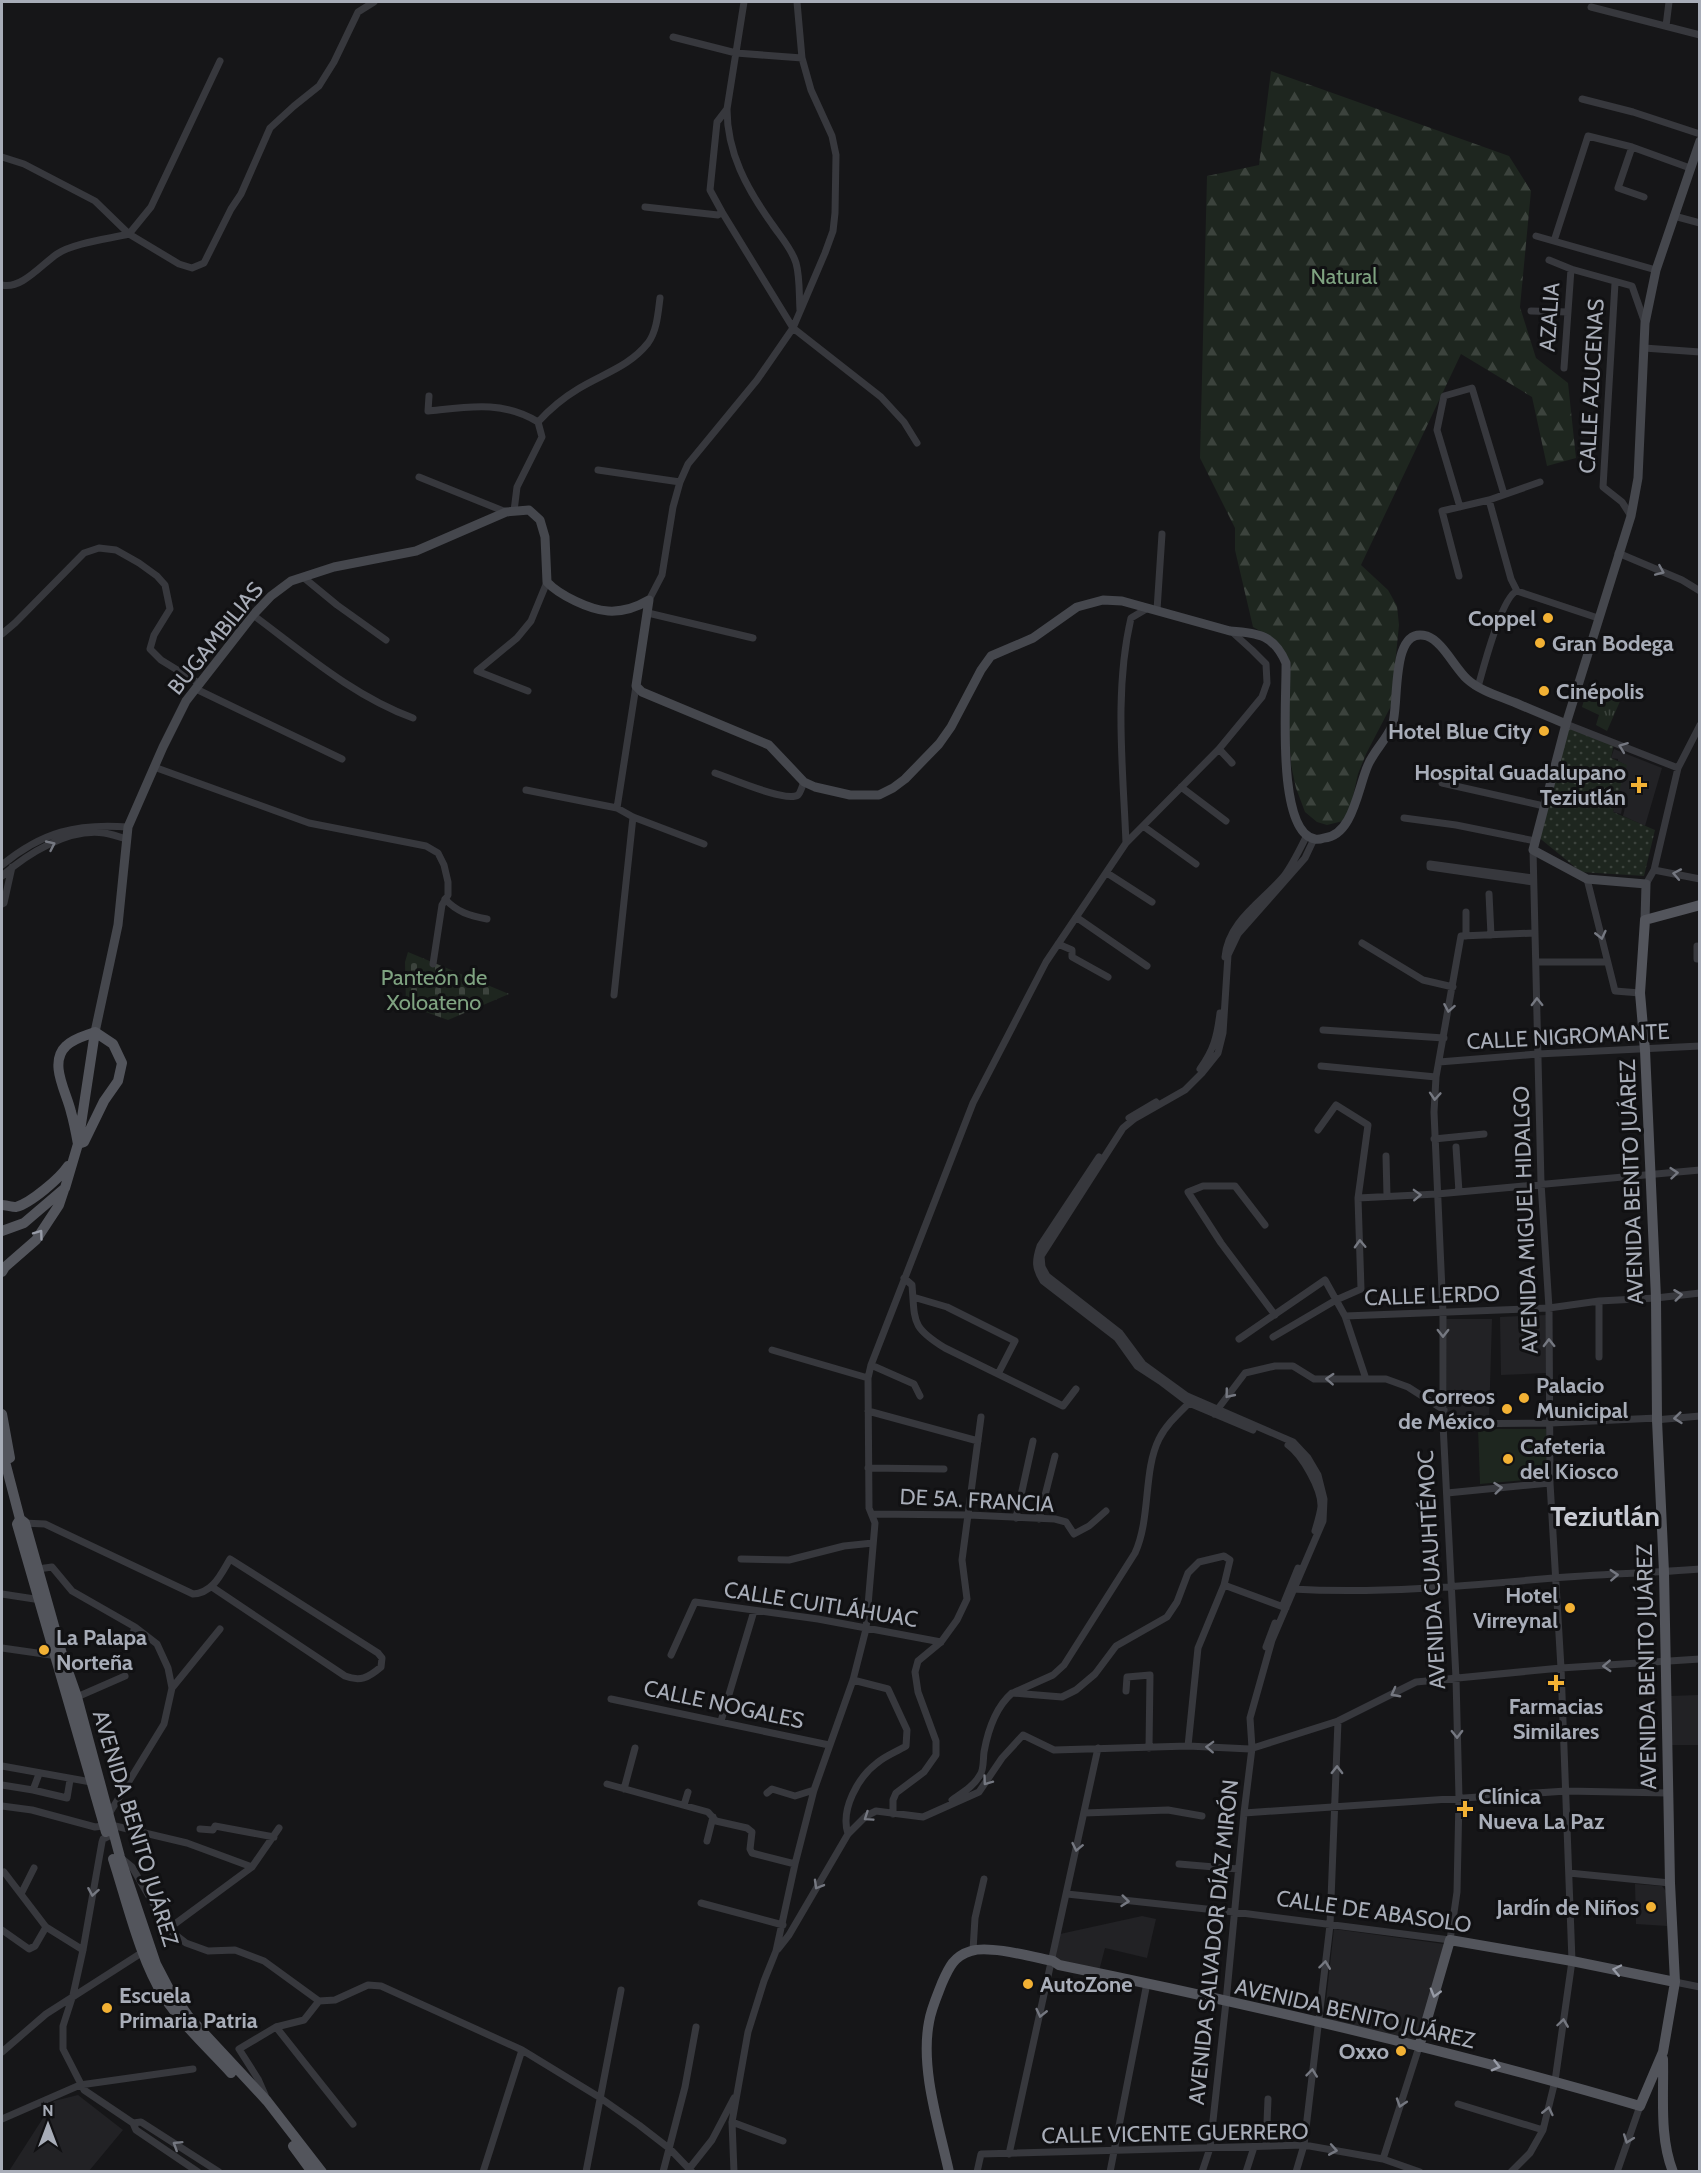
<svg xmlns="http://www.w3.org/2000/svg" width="1701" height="2173" viewBox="0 0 1701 2173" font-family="Cabin,sans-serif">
  <defs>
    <pattern id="grass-tufts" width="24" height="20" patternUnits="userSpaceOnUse" patternTransform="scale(1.5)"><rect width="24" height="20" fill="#1e261f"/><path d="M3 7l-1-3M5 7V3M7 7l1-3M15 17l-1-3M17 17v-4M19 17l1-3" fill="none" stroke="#3c433d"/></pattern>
    <pattern id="forest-firs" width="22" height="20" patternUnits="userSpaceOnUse" patternTransform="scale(1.5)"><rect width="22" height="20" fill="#1e261f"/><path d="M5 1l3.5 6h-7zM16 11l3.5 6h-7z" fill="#3c433d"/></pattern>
    <pattern id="cemetery-stones" width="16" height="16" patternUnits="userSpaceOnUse" patternTransform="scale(1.5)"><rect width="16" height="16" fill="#1e261f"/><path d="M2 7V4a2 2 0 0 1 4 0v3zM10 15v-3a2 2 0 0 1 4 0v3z" fill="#3c433d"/></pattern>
    <pattern id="garden-dots" width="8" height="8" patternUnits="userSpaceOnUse" patternTransform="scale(1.5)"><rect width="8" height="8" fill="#1e261f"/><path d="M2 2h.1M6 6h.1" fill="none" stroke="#3c433d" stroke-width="1.8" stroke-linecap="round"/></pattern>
  </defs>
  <rect width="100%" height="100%" fill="#161618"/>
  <path fill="#222225" d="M1614 749 1662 768 1645 826 1623 816 1626 803H1623L1621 814 1613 812 1626 765 1618 761V759L1611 758Z
    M1546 1315V1373L1501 1375 1500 1317Z
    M1446 1319H1492L1489 1420H1447Z
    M1699 1695V1745H1670L1669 1696Z
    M1635 1884 1662 1886 1666 1891 1667 1926 1636 1924Z
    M1142 1916 1156 1919 1147 1958 1105 1948 1099 1971 1055 1961 1060 1934Z
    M1334 1929 1444 1944 1417 2042 1324 2019Z
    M78 2095 123 2130 89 2171H9L54 2101Z"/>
  <path fill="url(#grass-tufts)" d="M1597 689 1621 699 1607 731 1596 725 1599 715 1582 707 1586 693 1596 696Z"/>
  <path fill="url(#forest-firs)" d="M1271 71 1509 156 1531 191 1520 307 1536 358 1568 383 1576 458 1547 466 1532 397 1461 354 1361 565 1388 590 1397 606 1399 625 1391 706 1366 754 1358 774 1349 814 1343 821 1327 825 1317 822 1305 812 1296 788 1291 765 1288 717 1289 670 1276 640 1253 627 1235 550V528L1200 458 1207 176 1259 165Z"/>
  <path fill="url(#cemetery-stones)" d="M408 952 509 994 448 1020 406 1005 405 962Z"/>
  <path fill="#1e261f" d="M1478 1429H1546L1547 1478 1480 1484Z"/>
  <path fill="url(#garden-dots)" d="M1568 725 1614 744 1611 758 1627 765 1613 812 1655 830 1644 876 1581 872 1537 836Z"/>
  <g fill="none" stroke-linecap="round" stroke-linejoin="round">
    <path stroke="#37383d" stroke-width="7" d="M744 2 727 109C727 153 747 189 772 224 780 236 792 249 796 263 800 277 799 295 800 310
      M1591 7 1700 35
      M1666 26 1669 2
      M673 37 736 53 802 58
      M1582 99 1633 112 1700 134
      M727 109 717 122 710 190 722 212 793 328 881 397 904 422 917 443
      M1632 147 1618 188 1644 197
      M2 157 24 164 95 201 129 234 179 264 192 268 204 263 231 209 241 194 270 128 294 106 319 86 334 62 358 12 374 2
      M645 207 718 215 722 212
      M1674 216 1700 223
      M129 234 151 207 220 61
      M1536 236 1656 270
      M1554 241 1588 136 1632 147 1690 168
      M1549 260 1571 269 1632 286 1645 323
      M1615 283 1603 487 1622 502 1631 516
      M2 285C21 290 42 264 57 254 74 243 108 239 129 234
      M1531 311 1568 312
      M1644 348 1700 352
      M1564 368 1571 269
      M429 396 428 411C467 407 503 400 538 422
      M538 422C549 410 563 398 578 389 602 374 629 367 648 343 657 331 658 313 660 298
      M598 470 680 482
      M419 477 506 512
      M1489 500 1511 579 1517 591 1598 618
      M1460 507 1437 430 1444 396 1472 388 1504 494
      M514 511 517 487 542 437 538 422
      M1618 553 1682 580 1700 591
      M1459 576 1442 511 1489 500 1540 482
      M303 577 337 605 386 640
      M649 600 662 575 673 507 680 482 688 464 757 380 793 328 825 253 833 231 835 213 836 155 832 136 811 90 802 58 797 2
      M1157 610 1162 534
      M648 613 753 638
      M253 615C304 653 353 696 413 718
      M2 634 15 623 84 553 99 548 116 550 139 563 157 576 165 585 170 609 154 635 150 649 161 660 200 684
      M1478 687C1483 669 1502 596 1517 591
      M196 689 342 759
      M528 691 477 671 517 638 531 621 547 582
      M1566 724 1678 768
      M1219 749 1232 763
      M154 767 309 823 426 846 438 853 444 865 448 882V895L442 905 433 964
      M715 773C730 778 786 803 798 795 801 792 802 786 804 782
      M1442 783 1544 806
      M1181 787 1226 821
      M526 790 617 808 633 817 704 844
      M617 808 636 686
      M1404 818 1456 825 1535 841
      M1143 826 1196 864
      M1126 843C1123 768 1114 691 1131 618L1148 608
      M2 865C42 832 77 823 128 827
      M1654 870 1700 879
      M1107 873 1152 902
      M2 876C27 854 68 828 104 833 112 834 119 837 127 839
      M1533 878 1430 864V867L1533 882
      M1587 879 1615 991 1640 993
      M1646 884 1654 870 1678 768 1700 725
      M1489 894 1491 935
      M445 899C457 912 470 916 487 919
      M2 904 4 903 12 867
      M1466 912V936
      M1076 917 1147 966
      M1362 943 1423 980 1453 987
      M1058 944 1072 950V957L1108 977
      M1697 946V959H1700
      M1225 957C1228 921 1263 901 1284 876 1293 864 1300 849 1307 835
      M1536 962H1606
      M614 995 633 817
      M1323 1030 1444 1038
      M1439 1062 1538 1054 1700 1046
      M1321 1066 1436 1077
      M1200 1069C1214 1049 1217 1037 1220 1013
      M1129 1118 1156 1102
      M1434 1139 1484 1134
      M1456 1147 1459 1192
      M1386 1156 1387 1196
      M1099 1157 1040 1246C1035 1261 1035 1268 1043 1281L1117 1338 1137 1366 1160 1381 1189 1403 1253 1430
      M1358 1198 1437 1194 1700 1170
      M1265 1225 1235 1186H1203L1188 1192 1221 1243 1275 1315
      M904 1278 912 1285C915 1322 911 1327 945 1348L1063 1406 1076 1389
      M913 1297 947 1307 1015 1341 998 1374
      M1599 1301V1357
      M1345 1316 1549 1308 1599 1301 1656 1298 1700 1293
      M1273 1337 1336 1300 1361 1289 1358 1198 1368 1125 1336 1105 1318 1130
      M1239 1339 1325 1280 1345 1316 1366 1379
      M772 1350 868 1378
      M871 1365 914 1384 920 1396
      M868 1411 978 1441
      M1214 1414 1245 1373 1275 1366H1293L1314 1379H1386L1408 1387 1444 1410
      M1655 1420 1700 1416
      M1443 1424 1551 1423 1657 1418
      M1288 1445C1302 1455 1322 1489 1321 1507 1320 1515 1317 1524 1315 1531
      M868 1468 944 1469
      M1447 1493 1550 1483
      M872 1514 969 1515 1055 1519 1066 1522 1074 1534 1089 1526 1106 1511
      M1016 1518 1033 1441
      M1039 1519 1055 1456
      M23 1523 45 1524 193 1594C213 1593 221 1574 230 1559L378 1653 382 1658 381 1667C368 1678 360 1682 345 1676L212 1587
      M741 1559 789 1560 844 1546 873 1543
      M38 1569 52 1567 72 1591 135 1627 157 1644 168 1668 172 1688 164 1724 109 1814
      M1224 1585 1286 1608
      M1292 1589C1380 1594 1465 1586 1553 1578 1602 1574 1651 1573 1700 1569
      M2 1594 41 1600
      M1283 1605 1298 1568
      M131 1639 135 1627
      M1266 1647 1275 1623
      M2 1648 58 1656
      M671 1655 695 1602 818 1619 941 1642
      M172 1688 220 1629
      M1126 1691 1127 1677 1150 1675 1149 1748
      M1015 1692 1053 1675 1064 1665 1135 1553C1151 1518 1143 1471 1159 1439 1166 1425 1178 1414 1189 1403
      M77 1697 125 1676
      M611 1699 829 1745
      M721 1721 754 1611
      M2 1766 91 1782
      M607 1784 708 1812 716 1821 747 1828 752 1832 750 1849 752 1853 795 1864
      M2 1785 33 1790 67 1798 70 1780
      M624 1789 635 1748
      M33 1790 39 1774
      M767 1793 772 1789 795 1796 814 1790
      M952 1800C962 1793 974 1786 980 1775 984 1770 983 1759 984 1752 988 1730 996 1707 1012 1693L1062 1697 1076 1690 1095 1674 1116 1646 1167 1617 1177 1602 1188 1573 1199 1562 1224 1556 1230 1560 1224 1585 1198 1648 1188 1746
      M684 1805 688 1792
      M2 1806 32 1810 95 1827 111 1825 187 1843 252 1867
      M1084 1813 1168 1810 1202 1816
      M1244 1813 1566 1791 1668 1793
      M893 1814V1800L896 1793 924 1772 936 1755V1741L918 1692 915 1672 918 1661 941 1642 957 1620 967 1599 962 1560 981 1417
      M200 1829 213 1830 215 1826 274 1837
      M848 1834C840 1810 858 1777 877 1763 885 1756 896 1752 906 1746L907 1730 888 1689 853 1680
      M111 1835 103 1839 102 1842 83 1950 73 1995 63 2026V2049L84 2090 133 2123 141 2122 219 2172
      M707 1841 713 1817
      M121 1858 132 1867 168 1929 186 1943 208 1951 235 1950 264 1961 319 2001
      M1179 1864 1238 1869
      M4 1872 46 1927 83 1950
      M1569 1873 1670 1883
      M21 1894 34 1868
      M1067 1894 1234 1912 1450 1940 1457 1892 1459 1798 1456 1678 1443 1424V1313L1434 1112 1436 1077 1461 936 1535 933
      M701 1903 783 1925
      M168 1929 252 1867 279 1828
      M2 1930 29 1949 35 1946 46 1927
      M778 1949 789 1935 848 1834 866 1816 876 1811 923 1817 979 1792 1002 1758 1023 1735 1054 1750 1188 1746 1250 1749 1338 1721 1416 1682 1561 1668 1700 1659
      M973 1950 975 1918 984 1879
      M1675 1982 1700 1987
      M319 2001 335 2000 368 1985 381 1986 522 2050 599 2097 639 2125 670 2149 692 2172
      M276 2027 353 2124
      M2 2052 46 2014 146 1950
      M265 2095 258 2079 239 2049 276 2027 304 2020 319 2001
      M1458 2104 1543 2130
      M2 2119 80 2085 193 2069
      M732 2122 783 2141
      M133 2123 136 2130 198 2172
      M1266 2146 1268 2099
      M1009 2154 1098 1748
      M1383 2159 1419 2047
      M689 2169 712 2140 734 2098
      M483 2172 522 2050
      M586 2172 621 1990
      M663 2172 685 2087 696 2027
      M734 2172 732 2122 748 2032 764 1981 776 1951 795 1864 814 1790 853 1680 866 1629 875 1523 869 1508 868 1378 871 1365 973 1103 1046 962 1126 843 1219 749 1262 697 1267 683 1266 664 1252 650 1231 631
      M977 2172 981 2154 1304 2145 1383 2159 1420 2172
      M1110 2172 1147 1983
      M1202 2172 1210 2148 1226 2002 1244 1813 1252 1748 1250 1718 1272 1640 1323 1521 1324 1499 1318 1475 1308 1458 1293 1442 1187 1396 1143 1364 1120 1333 1047 1276 1042 1267 1041 1256 1123 1128 1134 1119 1185 1090 1202 1073 1218 1053 1223 1033 1228 955 1238 934 1305 858 1314 839
      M1246 2172 1254 2147
      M1296 2172 1304 2145 1330 1925 1338 1721
      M1511 2172 1530 2153 1543 2130 1555 2081 1572 1961 1561 1668 1550 1483 1549 1308 1541 1183 1533 850
      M1617 2172 1640 2106"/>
    <path stroke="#45474d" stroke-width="9" d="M649 600 636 686 642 692 769 745 804 782 815 787 850 795H879L893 788 905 779 939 744 951 727 981 670 991 656 1033 638 1077 607 1103 600 1122 601 1230 631C1259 633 1274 635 1286 663 1287 693 1275 832 1315 839 1318 840 1321 839 1324 838 1353 836 1358 787 1368 765 1374 751 1386 740 1392 726 1400 706 1389 625 1427 636 1442 641 1455 668 1467 679 1480 691 1499 696 1516 703 1532 710 1549 717 1566 724
      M1645 920 1646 884 1587 879 1533 850 1566 724 1631 516 1638 478 1645 323 1656 270 1700 141
      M95 1032 118 925 128 827 163 747 186 701 253 615 271 596 291 581 334 567 416 551 506 512 529 510 540 520 545 537 547 582C559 595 590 610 608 611 622 612 637 607 649 600"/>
    <path stroke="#53555c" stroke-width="10" d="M95 1032 113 1044 122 1063 118 1081 104 1101 84 1142 78 1144C76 1133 74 1122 71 1112 67 1093 48 1063 66 1046 74 1038 85 1036 95 1032Z
      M2 1205C5 1205 12 1207 16 1207 31 1203 60 1178 68 1166
      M2 1231 24 1223 65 1188 78 1144 95 1032
      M2 1272 5 1267 36 1240 59 1205 64 1190
      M2 1414 10 1458
      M2 1450 20 1519 25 1523 62 1654 77 1697 120 1857 156 1964 168 1987 189 2017 267 2101 322 2172
      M20 1519 17 1524 106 1832
      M113 1859C127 1902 140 1959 164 1997 183 2025 208 2048 231 2073
      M1419 2047 1450 1940 1572 1961 1675 1982
      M1663 2059C1664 2095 1659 2137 1673 2172
      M293 2146 312 2172
      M949 2172C939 2126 920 2069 929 2022 931 2009 937 1996 942 1983 949 1967 954 1956 971 1951 989 1945 1033 1957 1053 1961L1059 1965C1254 2005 1450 2050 1640 2106L1663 2052 1675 1982 1670 1883 1664 1572 1657 1420 1656 1298 1645 1050 1640 993 1645 920 1700 905"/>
  </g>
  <defs><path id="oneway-chevron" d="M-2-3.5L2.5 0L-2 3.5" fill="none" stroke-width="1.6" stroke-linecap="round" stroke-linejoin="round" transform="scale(1.5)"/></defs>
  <g stroke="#757881">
    <use href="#oneway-chevron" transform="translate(1660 571) rotate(23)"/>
    <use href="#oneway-chevron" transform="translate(1623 747) rotate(-159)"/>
    <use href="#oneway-chevron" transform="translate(51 845) rotate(-25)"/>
    <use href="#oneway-chevron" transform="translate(1677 874) rotate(-169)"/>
    <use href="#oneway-chevron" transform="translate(1601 935) rotate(77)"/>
    <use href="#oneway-chevron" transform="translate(1537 1002) rotate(-91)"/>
    <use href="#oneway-chevron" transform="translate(1449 1008) rotate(100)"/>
    <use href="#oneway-chevron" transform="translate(1435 1096) rotate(94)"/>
    <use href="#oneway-chevron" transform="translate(1674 1173) rotate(-5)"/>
    <use href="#oneway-chevron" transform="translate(1417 1195) rotate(-2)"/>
    <use href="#oneway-chevron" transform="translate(1360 1244) rotate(-92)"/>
    <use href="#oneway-chevron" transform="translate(1678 1295) rotate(-7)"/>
    <use href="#oneway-chevron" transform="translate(1443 1333) rotate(90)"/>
    <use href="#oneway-chevron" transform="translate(1549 1343) rotate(-91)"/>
    <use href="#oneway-chevron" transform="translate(1330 1379) rotate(-177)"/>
    <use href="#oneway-chevron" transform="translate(1229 1394) rotate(129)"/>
    <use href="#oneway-chevron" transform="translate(1678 1418) rotate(174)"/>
    <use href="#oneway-chevron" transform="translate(1498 1488) rotate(-6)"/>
    <use href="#oneway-chevron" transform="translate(1614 1575) rotate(-3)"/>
    <use href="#oneway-chevron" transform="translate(1607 1666) rotate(177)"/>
    <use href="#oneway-chevron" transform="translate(1395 1693) rotate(152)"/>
    <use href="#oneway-chevron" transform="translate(1457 1734) rotate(89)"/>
    <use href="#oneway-chevron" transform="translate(1210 1747) rotate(-178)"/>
    <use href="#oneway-chevron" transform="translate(1337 1770) rotate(-89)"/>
    <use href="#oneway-chevron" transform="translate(987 1781) rotate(126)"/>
    <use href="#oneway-chevron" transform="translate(868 1817) rotate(146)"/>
    <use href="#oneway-chevron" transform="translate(1077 1847) rotate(102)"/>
    <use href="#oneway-chevron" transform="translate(818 1885) rotate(120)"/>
    <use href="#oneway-chevron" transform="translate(93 1892) rotate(100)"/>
    <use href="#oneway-chevron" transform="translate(1125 1901) rotate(6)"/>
    <use href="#oneway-chevron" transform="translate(1325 1965) rotate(-83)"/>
    <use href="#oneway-chevron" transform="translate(1041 2013) rotate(103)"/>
    <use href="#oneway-chevron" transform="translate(1563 2023) rotate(-82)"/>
    <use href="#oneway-chevron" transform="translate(1312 2073) rotate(-84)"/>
    <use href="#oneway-chevron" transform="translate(1401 2103) rotate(108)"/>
    <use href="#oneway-chevron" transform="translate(1548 2111) rotate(-77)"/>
    <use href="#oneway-chevron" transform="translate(1628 2139) rotate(110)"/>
    <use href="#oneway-chevron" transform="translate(177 2145) rotate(-148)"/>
    <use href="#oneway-chevron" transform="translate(1333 2150) rotate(10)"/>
  </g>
  <g stroke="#979ba6">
    <use href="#oneway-chevron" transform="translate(39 1234) rotate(-54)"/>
    <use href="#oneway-chevron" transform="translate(1617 1970) rotate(-168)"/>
    <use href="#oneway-chevron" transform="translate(1435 1993) rotate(106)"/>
    <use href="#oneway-chevron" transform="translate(1496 2066) rotate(14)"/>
  </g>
  <g fill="#f2b134" stroke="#111113" stroke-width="2">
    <circle cx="1548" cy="618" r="6"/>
    <circle cx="1540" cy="643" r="6"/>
    <circle cx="1544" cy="691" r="6"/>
    <circle cx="1544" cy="731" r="6"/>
    <path d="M1636 776h6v6h6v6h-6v6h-6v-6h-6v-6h6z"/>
    <circle cx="1524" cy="1398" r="6"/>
    <circle cx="1507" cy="1409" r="6"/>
    <circle cx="1508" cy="1459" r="6"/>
    <circle cx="1570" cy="1608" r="6"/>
    <circle cx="44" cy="1650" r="6"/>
    <path d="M1553 1674h6v6h6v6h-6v6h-6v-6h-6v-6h6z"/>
    <path d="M1462 1800h6v6h6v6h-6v6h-6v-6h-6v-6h6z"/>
    <circle cx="1651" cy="1907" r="6"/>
    <circle cx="1028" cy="1984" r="6"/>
    <circle cx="107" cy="2008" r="6"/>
    <circle cx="1401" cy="2051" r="6"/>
  </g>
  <g text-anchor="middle" stroke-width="6" stroke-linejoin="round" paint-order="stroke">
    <g font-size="22" fill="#7fa381" stroke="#111113">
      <text x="1344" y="284">Natural</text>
      <text x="434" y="985">Panteón de<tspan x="434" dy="25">Xoloateno</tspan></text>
    </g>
    <g font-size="22" fill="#a8adb8" stroke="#111113">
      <text transform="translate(1549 317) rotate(-86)" y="8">AZALIA</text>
      <text transform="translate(1591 386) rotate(-87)" y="8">CALLE AZUCENAS</text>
      <text transform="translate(215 638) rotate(-51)" y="8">BUGAMBILIAS</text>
      <text transform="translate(1568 1036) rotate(-3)" y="8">CALLE NIGROMANTE</text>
      <text transform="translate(1631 1182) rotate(-92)" y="8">AVENIDA BENITO JUÁREZ</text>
      <text transform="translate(1525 1220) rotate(-92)" y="8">AVENIDA MIGUEL HIDALGO</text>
      <text transform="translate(1432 1295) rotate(-2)" y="8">CALLE LERDO</text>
      <text transform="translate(977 1500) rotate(3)" y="8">DE 5A. FRANCIA</text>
      <text transform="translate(1431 1570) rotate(-93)" y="8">AVENIDA CUAUHTÉMOC</text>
      <text transform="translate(821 1604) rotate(9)" y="8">CALLE CUITLÁHUAC</text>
      <text transform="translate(1646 1667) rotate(-91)" y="8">AVENIDA BENITO JUÁREZ</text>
      <text transform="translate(724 1704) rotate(12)" y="8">CALLE NOGALES</text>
      <text transform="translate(136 1828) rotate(73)" y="8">AVENIDA BENITO JUÁREZ</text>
      <text transform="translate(1374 1911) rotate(8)" y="8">CALLE DE ABASOLO</text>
      <text transform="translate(1213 1942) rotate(-84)" y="8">AVENIDA SALVADOR DÍAZ MIRÓN</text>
      <text transform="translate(1355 2013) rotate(13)" y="8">AVENIDA BENITO JUÁREZ</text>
      <text transform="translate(1175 2133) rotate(-1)" y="8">CALLE VICENTE GUERRERO</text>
    </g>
    <g font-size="22" font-weight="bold" fill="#a8adb8" stroke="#111113" text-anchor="start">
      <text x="1536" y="626" text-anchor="end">Coppel</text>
      <text x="1552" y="651">Gran Bodega</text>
      <text x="1556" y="699">Cinépolis</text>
      <text x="1532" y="739" text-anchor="end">Hotel Blue City</text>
      <text x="1626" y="780" text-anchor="end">Hospital Guadalupano<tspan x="1626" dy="25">Teziutlán</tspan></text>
      <text x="1536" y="1393">Palacio<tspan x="1536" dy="25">Municipal</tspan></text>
      <text x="1495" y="1404" text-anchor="end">Correos<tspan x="1495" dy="25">de México</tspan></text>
      <text x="1520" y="1454">Cafeteria<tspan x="1520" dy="25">del Kiosco</tspan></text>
      <text x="1558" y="1603" text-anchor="end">Hotel<tspan x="1558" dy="25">Virreynal</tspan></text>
      <text x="56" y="1645">La Palapa<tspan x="56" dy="25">Norteña</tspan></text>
      <text x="1556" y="1714" text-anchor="middle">Farmacias<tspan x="1556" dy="25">Similares</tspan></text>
      <text x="1478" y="1804">Clínica<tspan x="1478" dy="25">Nueva La Paz</tspan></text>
      <text x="1639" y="1915" text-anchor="end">Jardín de Niños</text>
      <text x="1040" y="1992">AutoZone</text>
      <text x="119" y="2003">Escuela<tspan x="119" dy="25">Primaria Patria</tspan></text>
      <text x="1389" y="2059" text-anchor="end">Oxxo</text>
    </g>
    <g font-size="28" font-weight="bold" fill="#c9ccd4" stroke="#111113">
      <text x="1605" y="1526">Teziutlán</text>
    </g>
  </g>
  <rect width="1701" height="2173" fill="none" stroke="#a8adb8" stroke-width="6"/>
  <g transform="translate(48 2125)" stroke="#111113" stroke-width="4.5" paint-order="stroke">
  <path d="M0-4.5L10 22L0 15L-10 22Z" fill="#a8adb8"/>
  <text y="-9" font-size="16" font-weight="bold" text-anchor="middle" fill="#a8adb8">N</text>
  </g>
</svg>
